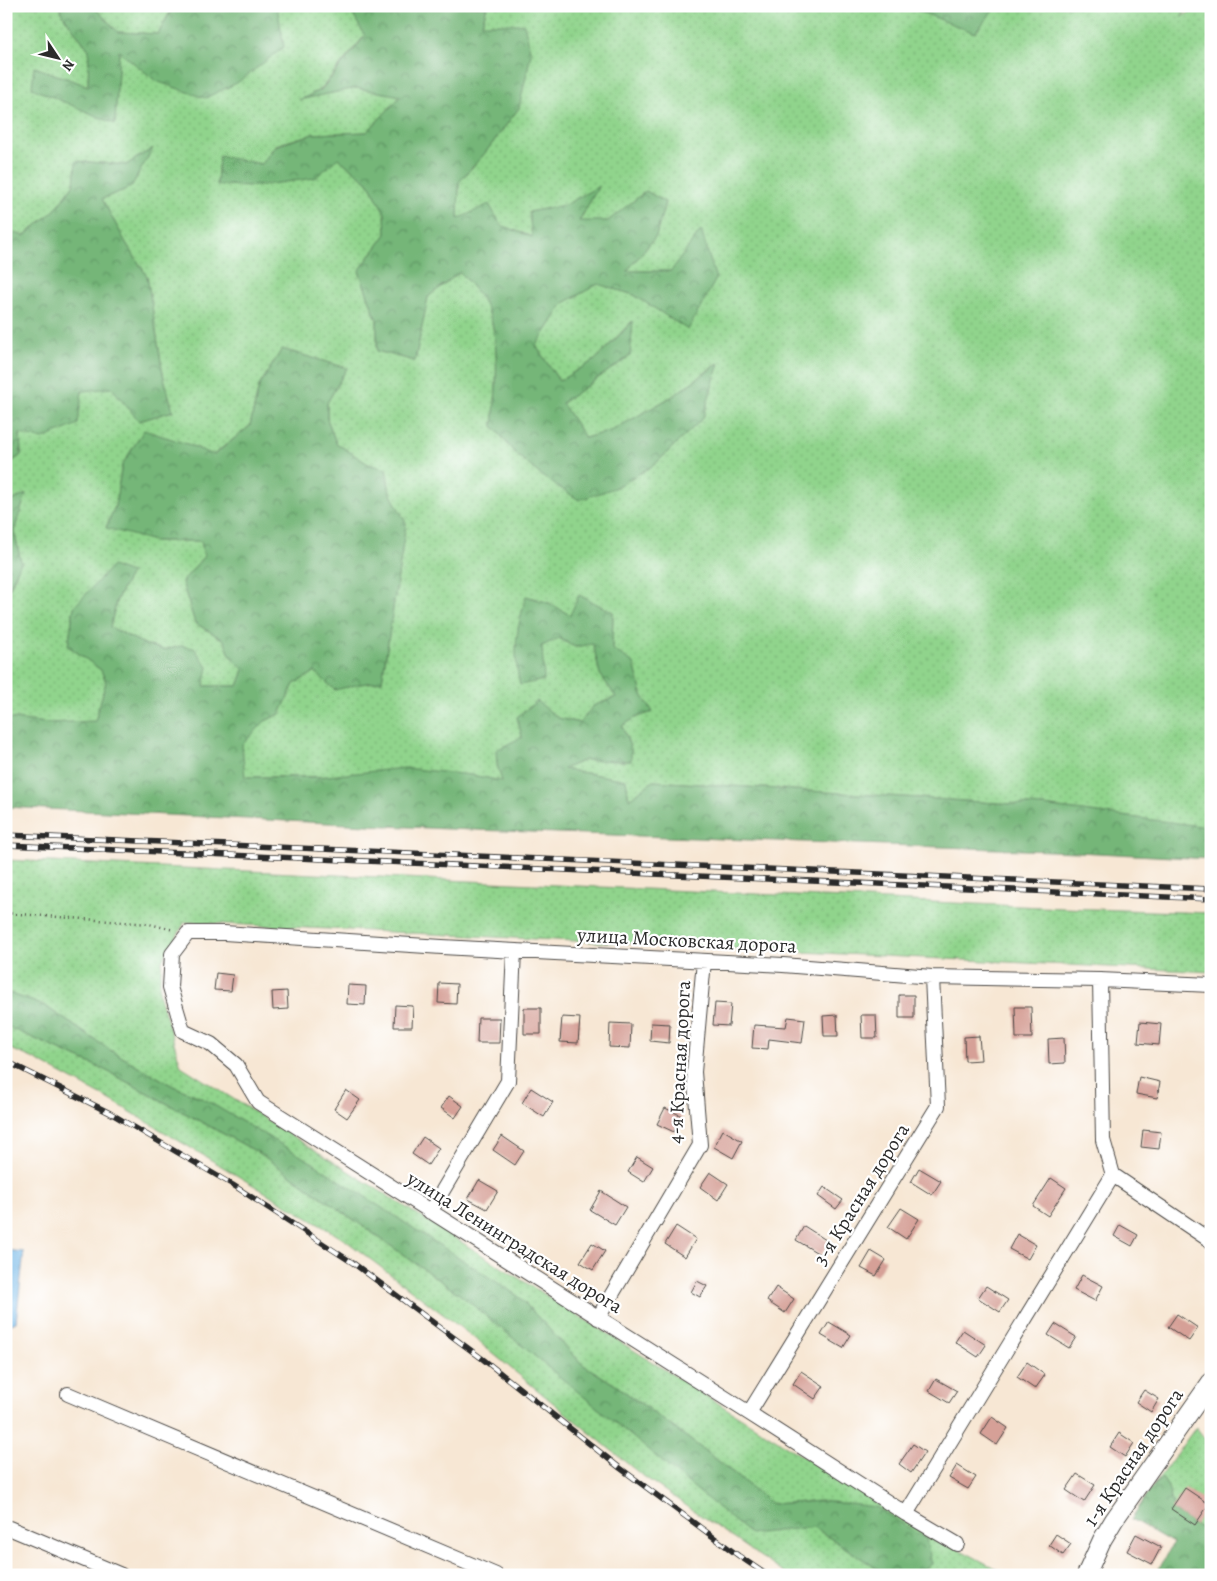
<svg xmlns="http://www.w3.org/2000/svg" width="1217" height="1581" viewBox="0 0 1217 1581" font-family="Alegreya,serif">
  <defs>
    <pattern id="grass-dots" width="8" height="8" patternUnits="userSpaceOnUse" patternTransform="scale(1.25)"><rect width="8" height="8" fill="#90d48c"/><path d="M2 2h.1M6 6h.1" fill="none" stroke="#7cb679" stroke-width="1.8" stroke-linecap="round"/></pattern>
    <pattern id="forest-crowns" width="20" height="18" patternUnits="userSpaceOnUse" patternTransform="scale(1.25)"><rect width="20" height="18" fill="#74b678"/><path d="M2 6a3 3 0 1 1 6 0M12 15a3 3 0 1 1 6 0" fill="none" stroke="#5f9463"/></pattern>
  </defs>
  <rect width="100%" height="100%" fill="#fff"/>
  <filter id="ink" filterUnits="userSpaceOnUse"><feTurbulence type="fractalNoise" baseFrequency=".02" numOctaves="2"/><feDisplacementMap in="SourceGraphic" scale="10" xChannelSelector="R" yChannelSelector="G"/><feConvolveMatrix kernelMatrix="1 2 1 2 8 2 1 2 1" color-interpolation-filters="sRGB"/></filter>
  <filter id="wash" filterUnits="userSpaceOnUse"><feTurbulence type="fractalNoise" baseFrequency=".0096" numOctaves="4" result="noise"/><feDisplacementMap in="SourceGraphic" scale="20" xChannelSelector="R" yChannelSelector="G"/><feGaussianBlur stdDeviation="1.12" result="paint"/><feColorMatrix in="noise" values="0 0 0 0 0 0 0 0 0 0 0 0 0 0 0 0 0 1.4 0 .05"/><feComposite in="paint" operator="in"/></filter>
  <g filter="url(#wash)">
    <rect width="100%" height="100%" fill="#f7e7d4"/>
    <path fill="url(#grass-dots)" stroke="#5e805c" d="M6 6H59L62 14 89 50 88 86 34 67 115 123 119 50 156 81 277 6H348L365 35 320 90 302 99 356 88 402 95 367 132 313 134 275 145 262 164 219 157 217 185 338 158 368 182 385 213 386 234 359 271 377 320V351L415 361 428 297 460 272C468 282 478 292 484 303 502 332 496 393 493 426L515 453 543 477 614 488 654 465 703 418 718 363 673 396 613 430 585 438 562 403 630 356 632 321 595 360 559 381 536 346 564 303 598 284 634 295 688 329 671 271H627L656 236 665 202 646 191 608 221 579 222 598 187 565 205 529 212 532 237 501 225 458 219 459 182 485 153 519 108 482 24 487 6H911L994 9V6H1191L1181 17 1201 6H1211V828L1043 806 653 781 629 800 626 780 562 769 585 760 630 761 631 749 622 726 637 717 653 712 642 695 634 664 612 649 613 612 579 596 571 616 549 603 526 596 542 645 559 638 575 647 593 643 600 674 616 697 593 706 580 723 558 718 537 702 517 717 522 736 497 765 503 782 471 775 245 777 241 745 265 721 280 714 294 684 315 672 360 684 382 681 406 523 390 493 386 469 368 464 336 443 327 419V403L347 368 282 349 259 386 250 426 213 455 187 444 144 431 122 465 115 506 106 527 154 541H201L204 556 182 582 195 623 224 640 231 657 244 670 238 686H204L181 646 163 650 144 644 110 627 117 599 131 573 74 607 68 646 101 670 106 682 95 722 46 723 6 718V588H10L21 562 14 531 26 494 6 504V466L21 455 20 434 82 391 112 387 139 421 173 411 163 374 147 276 126 243 102 199 131 187 152 149 126 165 77 161 74 184 55 210 24 236 6 230Z
      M93 6H169L172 8 158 34 118 32Z
      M6 860 1064 908 1211 913V972L185 922 162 961 159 993 181 1066 904 1520 1008 1575H911L932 1564 822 1501 772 1504 712 1456 617 1386 582 1364 518 1296 202 1098 173 1086 110 1050 45 1006 6 992Z
      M6 1026 103 1069 259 1153 462 1296 750 1533 813 1527 878 1569 899 1575H787L639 1473 469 1334 345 1240 114 1102 32 1058 6 1047Z
      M1196 1427 1211 1447V1533L1200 1528 1174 1511 1168 1487 1162 1478 1153 1486Z"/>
    <path fill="url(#forest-crowns)" stroke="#507052" d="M59 6H93L118 32 158 34 172 9 169 6H277L284 47 237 83 205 98 156 81 119 51 115 124 32 88 34 67 88 86 89 50 62 14Z
      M348 6H487L482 24H524L531 54 519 108 485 153 459 182 458 219 489 204 501 225 532 237 529 212 565 205 599 186 579 221H608L646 191 665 202 656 236 627 271H671L701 230 716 279 688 330 634 295 598 284 564 303 536 346 559 381 595 360 633 321 630 356 562 403 585 438 613 430 673 396 719 363 703 418 654 465 614 488 579 500 543 477 515 453 493 426C496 393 502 332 484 303 478 292 468 282 460 272L428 297 415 361 377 351V320L359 271 386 234 385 213 368 182 338 158 315 178 257 186 217 185 219 156 262 164 275 146 313 134 367 132 401 96 356 88 299 100 321 90 365 36Z
      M911 6H994V9L975 33 911 8Z
      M153 148 131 187 102 199 126 243 147 276 163 374 173 411 139 421 112 388 82 391 78 424 43 439 20 434 21 455 6 466V230L24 236 55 210 74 184 76 161 126 165Z
      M282 349 347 368 327 403V419L336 443 368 464 386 469 390 493 406 523 382 681 360 684 335 690 315 672 294 684 280 714 265 721 242 745 245 777H318L404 768 471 775 502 781 497 765 496 750 522 737 517 717 537 701 558 718 580 723 593 706 616 697 600 674 593 644 575 647 559 638 542 646 544 680 520 685C512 649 517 630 526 596L549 603 570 615 579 595 613 612 612 649 634 663 642 695 653 712 637 717 622 726 631 749V761L585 760 563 769 626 780 629 799 653 781 1043 806 1209 827 1211 828V859L1078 852 448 829 6 807V718L46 723 95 721 106 682 101 670 68 646 74 607 112 566 131 573 117 599 110 627 144 644 163 650 181 646 194 648 208 667 204 686H238L244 670 231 657 224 640 195 623 182 582 204 556 201 541H154L106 528 115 506 122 465 144 430 187 444 214 455 250 426 259 386Z
      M26 494 14 531 21 562 9 588H6V504Z
      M6 992 45 1006 110 1050 173 1086 202 1098 313 1163 518 1296 582 1364 617 1386 712 1456 772 1504 822 1501 876 1507 926 1539 932 1564 911 1575H899L878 1569 813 1527 750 1534 462 1296 259 1153 103 1069 6 1026Z
      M1162 1478 1168 1487 1174 1511 1200 1528 1211 1533V1575H1156L1173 1543 1131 1519 1153 1486Z"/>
    <path fill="#70b5e6" stroke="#4e7088" d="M6 1250 24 1252 16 1322 7 1326Z"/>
    <g id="blocks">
      <path fill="#d6a097" d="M216 973 233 975 231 991 214 990Z
        M439 983 457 984 456 1004 438 1003Z
        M348 985 366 986 365 1005 347 1004Z
        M287 991 288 1009 273 1010 272 992Z
        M899 995H914V1018H899Z
        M715 1003 731 1004 729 1026 713 1025Z
        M395 1005 413 1006 412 1027H394Z
        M1015 1007H1031L1032 1038H1016Z
        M524 1008H541V1034H524Z
        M837 1015 838 1036H824L823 1016Z
        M861 1015H876L877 1038H862Z
        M562 1017 580 1018 578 1043 560 1042Z
        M788 1017 805 1019 802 1043 769 1039 768 1049 752 1048 754 1025 786 1027Z
        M478 1018H500L499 1043H477Z
        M1140 1022 1161 1024 1159 1045 1138 1043Z
        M610 1023 631 1024 630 1048 609 1047Z
        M651 1023 670 1024 669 1043 650 1041Z
        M979 1036 981 1060 965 1061 964 1037Z
        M1064 1038 1065 1063 1049 1064 1048 1039Z
        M1139 1077 1160 1082 1157 1098 1136 1094Z
        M531 1088 553 1102 544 1117 522 1103Z
        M346 1090 360 1100 347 1118 334 1109Z
        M449 1096 463 1106 455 1118 441 1108Z
        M665 1108 682 1116 674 1132 657 1124Z
        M723 1130 742 1141 733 1158 714 1147Z
        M1143 1130 1161 1132 1159 1149 1141 1147Z
        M502 1136 524 1151 515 1165 493 1150Z
        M423 1137 439 1148 428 1165 412 1154Z
        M637 1157 653 1167 644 1182 628 1172Z
        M919 1168 941 1181 932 1195 911 1182Z
        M710 1172 728 1184 718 1200 700 1187Z
        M1051 1178 1066 1188 1048 1216 1033 1206Z
        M479 1180 498 1191 487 1209 468 1199Z
        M824 1187 843 1200 836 1209 818 1196Z
        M601 1191 626 1207 615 1225 590 1210Z
        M901 1208 919 1219 906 1239 888 1227Z
        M1120 1225 1138 1235 1132 1246 1114 1236Z
        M676 1226 696 1239 685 1257 665 1244Z
        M804 1226 829 1242 821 1255 796 1240Z
        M1017 1234 1036 1245 1028 1259 1009 1249Z
        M592 1243 605 1251 593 1270 580 1262Z
        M871 1251 886 1260 876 1276 861 1268Z
        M1082 1275 1103 1286 1095 1301 1074 1290Z
        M697 1281 707 1286 700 1297 691 1292Z
        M986 1286 1008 1300 1000 1312 978 1298Z
        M776 1287 794 1299 785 1313 767 1301Z
        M1177 1314 1198 1328 1189 1341 1168 1327Z
        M829 1322 851 1335 843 1348 821 1335Z
        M1055 1324 1076 1337 1069 1348 1048 1335Z
        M963 1330 986 1345 978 1357 955 1342Z
        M1027 1362 1045 1375 1035 1389 1017 1377Z
        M801 1371 824 1386 815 1399 793 1384Z
        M936 1379 957 1391 949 1403 929 1391Z
        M1144 1390 1159 1399 1151 1412 1136 1402Z
        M992 1417 1008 1428 997 1445 981 1434Z
        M1119 1433 1134 1443 1125 1457 1110 1447Z
        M913 1444 925 1452 911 1473 899 1464Z
        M957 1465 976 1477 968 1489 949 1478Z
        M1077 1474 1095 1485 1084 1502 1066 1490Z
        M1185 1488 1209 1504 1195 1525 1171 1509Z
        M1056 1534 1071 1544 1063 1555 1049 1545Z
        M1136 1534 1161 1547 1152 1564 1127 1551Z"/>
    </g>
  </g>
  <g filter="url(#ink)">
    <use href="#blocks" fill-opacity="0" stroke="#4a4744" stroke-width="1"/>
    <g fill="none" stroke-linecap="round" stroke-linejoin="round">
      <g stroke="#4a4744" stroke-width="16">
        <path id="minor" d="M1100 980 1103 1140 1113 1175 1211 1241
          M430 1212 508 1081 514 951
          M598 1318 700 1145 694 1072 704 961
          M68 1394 496 1575
          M749 1413 938 1106 932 977
          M906 1514 1113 1175
          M9 1528 121 1575
          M957 1544 906 1514 749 1413 258 1102 236 1065 211 1044 183 1031 170 987 172 954 188 933H224L442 947 783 965 932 977 1100 980 1211 985"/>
      </g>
      <g stroke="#4a4744" stroke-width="20">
        <path id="major" d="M1086 1575 1102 1540 1114 1520 1211 1382"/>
      </g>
      <path stroke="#4a4744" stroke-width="2.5" stroke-dasharray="1 4" stroke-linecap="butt" d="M6 913 149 924 174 930"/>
      <use href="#minor" stroke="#fff" stroke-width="14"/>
      <use href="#major" stroke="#fff" stroke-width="18"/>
      <g stroke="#2b2b2b" stroke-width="5.5">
        <path id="rail" d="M6 835 1211 889
          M6 845 1211 899
          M6 1061 110 1113 233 1185 353 1263 484 1360 620 1468 739 1556 767 1575"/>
      </g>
      <use href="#rail" stroke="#fff" stroke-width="4" stroke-dasharray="11" stroke-linecap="butt"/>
    </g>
  </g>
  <g text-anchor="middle" stroke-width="4.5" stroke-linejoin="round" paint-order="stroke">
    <g font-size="20" fill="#2b2b2b" stroke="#fff">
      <text transform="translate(687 940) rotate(3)" y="7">улица Московская дорога</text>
      <text transform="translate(679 1062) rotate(-87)" y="7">4-я Красная дорога</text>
      <text transform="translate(861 1194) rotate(-58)" y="7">3-я Красная дорога</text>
      <text transform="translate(515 1242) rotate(32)" y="7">улица Ленинградская дорога</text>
      <text transform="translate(1133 1457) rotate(-56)" y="7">1-я Красная дорога</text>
    </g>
  </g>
  <rect width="1217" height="1581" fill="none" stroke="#fff" stroke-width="25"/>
  <g transform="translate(58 58) rotate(125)" stroke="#ffffff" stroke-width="4" paint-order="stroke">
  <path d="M0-4L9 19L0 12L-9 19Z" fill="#2b2b2b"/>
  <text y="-8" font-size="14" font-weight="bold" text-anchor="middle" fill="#2b2b2b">N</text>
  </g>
</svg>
